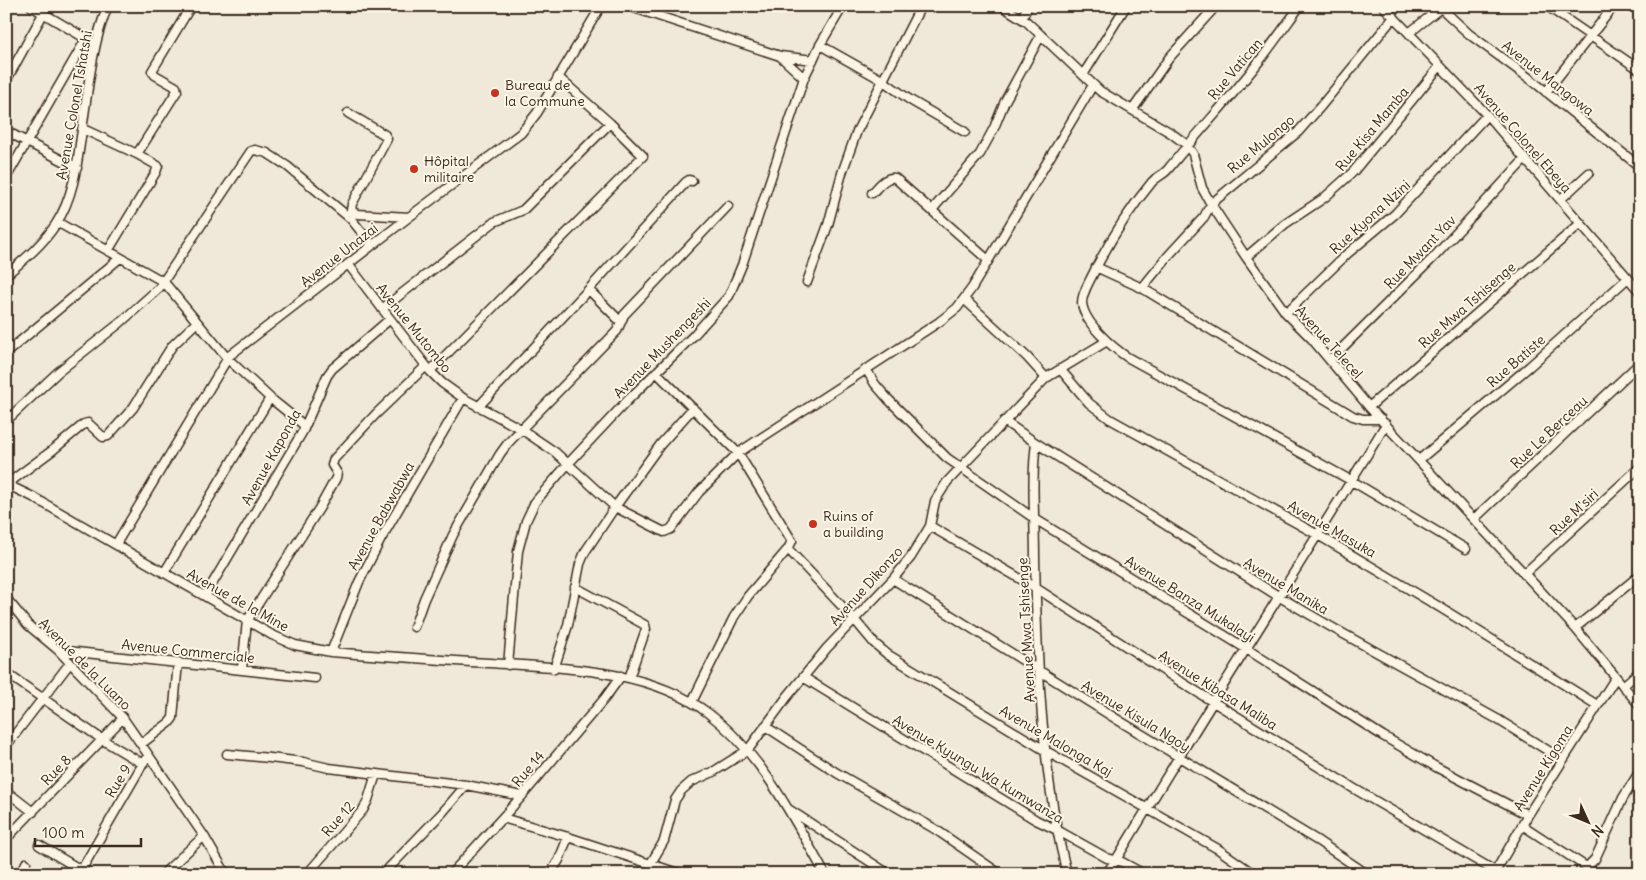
<svg xmlns="http://www.w3.org/2000/svg" width="1646" height="880" viewBox="0 0 1646 880" font-family="Delius,sans-serif">
  <rect width="100%" height="100%" fill="#f0e9d9"/>
  <filter id="ink" filterUnits="userSpaceOnUse"><feTurbulence type="fractalNoise" baseFrequency=".02" numOctaves="2"/><feDisplacementMap in="SourceGraphic" scale="10" xChannelSelector="R" yChannelSelector="G"/><feConvolveMatrix kernelMatrix="1 2 1 2 8 2 1 2 1" color-interpolation-filters="sRGB"/></filter>
  <g filter="url(#ink)">
    <g fill="none" stroke-linecap="round" stroke-linejoin="round">
      <g stroke="#3b2a1e" stroke-width="11">
        <path id="minor" d="M31 6 90 41
          M628 6 780 56 813 60
          M1002 6 1027 22 1100 91 1171 133 1187 145 1193 154 1202 188 1211 204 1246 257 1286 313 1311 338 1369 407 1575 628 1640 706
          M1300 6C1286 25 1272 45 1257 64 1229 100 1197 133 1169 168 1164 175 1157 176 1152 182 1128 211 1107 245 1091 278 1087 286 1082 294 1082 303 1084 323 1112 347 1127 357L1352 481 1466 549
          M1383 6 1487 115 1640 292
          M1547 6 1640 70
          M1441 8 1469 34 1529 78 1640 167
          M1022 18 1028 6
          M1409 33 1443 6
          M820 45 882 80 910 100 965 132
          M780 56 804 78
          M1083 75 1126 6
          M6 81 43 14
          M1546 92 1614 6
          M1133 109 1169 58 1216 6
          M348 113 385 135 387 139 352 204 351 210 357 214 409 217
          M83 129 137 154 158 166 156 172 108 251
          M6 131 77 168
          M137 154 177 91 176 87 155 75 152 71 191 6
          M6 178 86 39
          M872 193C879 186 886 176 895 178L988 260
          M1561 199 1589 173
          M932 210 980 154 994 128 1005 101 1041 35
          M57 222 164 282 227 358 270 398 305 426
          M1246 257 1285 224 1324 198 1353 172 1440 66
          M348 264 430 371 442 383 463 398 521 429 555 452 615 507 664 532 671 529 699 492 738 453 939 322 957 308 972 288 1093 85
          M1096 267 1142 288 1353 416 1363 419H1381
          M6 275C25 259 43 244 56 224 73 198 77 166 81 137 87 97 92 42 108 6
          M807 282 828 225 842 173 857 131 921 6
          M1142 288 1169 255 1204 217 1211 204 1298 132 1321 106 1394 17
          M589 290 621 322
          M964 299 1027 357 1046 378
          M382 309 494 222 523 210 610 123
          M1286 313 1347 254 1395 214 1487 115
          M6 353 120 258
          M1330 360 1434 257 1525 159
          M866 369 875 384 888 399 947 458 1035 519 1245 648 1383 736 1436 767 1528 815
          M1060 369 1089 403 1110 419 1318 535 1441 608 1597 705
          M430 371 643 156 610 123 558 77
          M656 372 738 453 792 541 788 549 748 596 734 617 692 702
          M478 407 590 288 686 182 689 180 692 181
          M1369 407 1581 223
          M6 421 58 372 120 323 159 288 251 151 255 150 267 153 287 166 351 219 372 245
          M1004 421 1036 443 1278 596 1333 628 1497 719 1563 760
          M1036 443C1031 481 1035 519 1035 557 1037 661 1041 772 1067 874
          M1419 460 1530 366 1628 278
          M6 484 33 497 272 635 295 645 331 652C384 656 437 660 489 663 560 668 649 668 708 713 762 754 792 816 825 874
          M7 484 53 450 84 424 88 423 103 437 108 436 133 408 172 346 197 322
          M1474 519 1640 363
          M930 526 1036 588 1181 682 1353 788 1495 871
          M116 544 229 356 409 217 521 133 537 113 601 6
          M788 549 854 619 874 643 887 654 1046 751 1218 849 1254 874
          M164 573 270 398
          M1524 574 1640 467
          M893 579 1118 720 1318 841 1367 874
          M575 587 645 625 646 629 629 678
          M205 596 303 431 327 376 332 369 390 319
          M6 598 28 625 58 650 123 718 204 836 226 874
          M414 627 424 599 453 535 500 454 508 443 617 331 624 315 728 206
          M1575 628 1640 575
          M58 650 315 678
          M331 652 359 582 381 539 463 398
          M508 665 518 551 526 521 535 502 567 465 626 402 693 336 729 296 742 265 804 78 820 45 843 6
          M242 669 247 621 320 507 336 478 337 473 332 465 334 459 376 414 426 366
          M554 669 568 625 580 564 585 552 615 507 660 445 693 408
          M6 673 103 740 143 764
          M803 677 1036 820 1057 830 1107 858 1122 862 1144 874
          M1623 686 1640 671
          M765 726 837 773 935 829 1000 874
          M141 744 169 723 173 718 178 662
          M6 746 70 663
          M227 754 270 758 303 762 329 768 466 785 522 796
          M6 791 33 812
          M790 810 889 874
          M503 818 568 837 681 874
          M1522 825 1585 866H1588L1595 859 1623 798 1640 771
          M6 839 123 718
          M39 845 81 870
          M651 863 664 841 675 800 681 791 691 782 713 772 748 750 787 697 827 648 893 579 911 557 930 526 935 501 947 482 1046 378 1107 341
          M21 874 26 863
          M79 874 145 760
          M163 874 204 836
          M307 874 363 810 368 800 376 774
          M383 874 442 813 466 785
          M451 874 522 796 605 698 621 676
          M550 874 559 860 568 837
          M1106 874 1116 860C1204 713 1297 570 1386 424
          M1494 874 1528 815 1616 677"/>
      </g>
      <use href="#minor" stroke="#fcf5e5" stroke-width="8"/>
    </g>
  </g>
  <g fill="#c8321e" stroke="#fcf5e5" stroke-width="2">
    <circle cx="495" cy="93" r="5"/>
    <circle cx="414" cy="169" r="5"/>
    <circle cx="813" cy="524" r="5"/>
  </g>
  <g text-anchor="middle" stroke-width="4" stroke-linejoin="round" paint-order="stroke">
    <g font-size="14" fill="#3b2a1e" stroke="#fcf5e5">
      <text transform="translate(1235 69) rotate(-50)" y="5">Rue Vatican</text>
      <text transform="translate(1548 78) rotate(38)" y="5">Avenue Mangowa</text>
      <text transform="translate(74 105) rotate(-80)" y="5">Avenue Colonel Tshatshi</text>
      <text transform="translate(1372 129) rotate(-50)" y="5">Rue Kisa Mamba</text>
      <text transform="translate(1523 138) rotate(49)" y="5">Avenue Colonel Ebeya</text>
      <text transform="translate(1261 144) rotate(-40)" y="5">Rue Mulongo</text>
      <text transform="translate(1370 217) rotate(-42)" y="5">Rue Kyona Nzini</text>
      <text transform="translate(1420 252) rotate(-46)" y="5">Rue Mwant Yav</text>
      <text transform="translate(339 255) rotate(-38)" y="5">Avenue Unazai</text>
      <text transform="translate(1467 305) rotate(-41)" y="5">Rue Mwa Tshisenge</text>
      <text transform="translate(414 328) rotate(51)" y="5">Avenue Mutombo</text>
      <text transform="translate(1329 342) rotate(48)" y="5">Avenue Telecel</text>
      <text transform="translate(662 348) rotate(-46)" y="5">Avenue Mushengeshi</text>
      <text transform="translate(1516 361) rotate(-41)" y="5">Rue Batiste</text>
      <text transform="translate(1549 432) rotate(-43)" y="5">Rue Le Berceau</text>
      <text transform="translate(271 457) rotate(-61)" y="5">Avenue Kaponda</text>
      <text transform="translate(1574 512) rotate(-43)" y="5">Rue M'siri</text>
      <text transform="translate(381 516) rotate(-61)" y="5">Avenue Babwabwa</text>
      <text transform="translate(1332 529) rotate(30)" y="5">Avenue Masuka</text>
      <text transform="translate(866 586) rotate(-48)" y="5">Avenue Dikonzo</text>
      <text transform="translate(1286 586) rotate(31)" y="5">Avenue Manika</text>
      <text transform="translate(1190 599) rotate(32)" y="5">Avenue Banza Mukalayi</text>
      <text transform="translate(238 600) rotate(29)" y="5">Avenue de la Mine</text>
      <text transform="translate(1026 630) rotate(-93)" y="5">Avenue Mwa Tshisenge</text>
      <text transform="translate(188 651) rotate(6)" y="5">Avenue Commerciale</text>
      <text transform="translate(85 664) rotate(45)" y="5">Avenue de la Luano</text>
      <text transform="translate(1218 690) rotate(32)" y="5">Avenue Kibasa Maliba</text>
      <text transform="translate(1136 716) rotate(31)" y="5">Avenue Kisula Ngoy</text>
      <text transform="translate(1056 741) rotate(30)" y="5">Avenue Malonga Kaj</text>
      <text transform="translate(1543 768) rotate(-58)" y="5">Avenue Kigoma</text>
      <text transform="translate(528 769) rotate(-50)" y="5">Rue 14</text>
      <text transform="translate(978 769) rotate(31)" y="5">Avenue Kyungu Wa Kumwanza</text>
      <text transform="translate(56 770) rotate(-46)" y="5">Rue 8</text>
      <text transform="translate(118 781) rotate(-59)" y="5">Rue 9</text>
      <text transform="translate(338 819) rotate(-49)" y="5">Rue 12</text>
    </g>
    <g font-size="14" fill="#3b2a1e" stroke="#fcf5e5" text-anchor="start">
      <text x="505" y="90">Bureau de<tspan x="505" dy="16">la Commune</tspan></text>
      <text x="424" y="166">Hôpital<tspan x="424" dy="16">militaire</tspan></text>
      <text x="823" y="521">Ruins of<tspan x="823" dy="16">a building</tspan></text>
    </g>
  </g>
  <rect width="1646" height="880" fill="none" stroke="#fcf5e5" stroke-width="25"/>
  <rect x="12" y="12" width="1621" height="855" fill="none" stroke="#3b2a1e" stroke-width="2" filter="url(#ink)"/>
  <g transform="translate(1588 822) rotate(134)" stroke="#fcf5e5" stroke-width="4" paint-order="stroke">
  <path d="M0-4L9 19L0 12L-9 19Z" fill="#3b2a1e"/>
  <text y="-8" font-size="14" font-weight="bold" text-anchor="middle" fill="#3b2a1e">N</text>
  </g>
  <path d="M35 838v8h106v-8" fill="none" stroke="#3b2a1e" stroke-width="2.5"/>
  <text x="42" y="838" font-size="15" fill="#3b2a1e" stroke="#fcf5e5" stroke-width="4" paint-order="stroke">100 m</text>
</svg>
